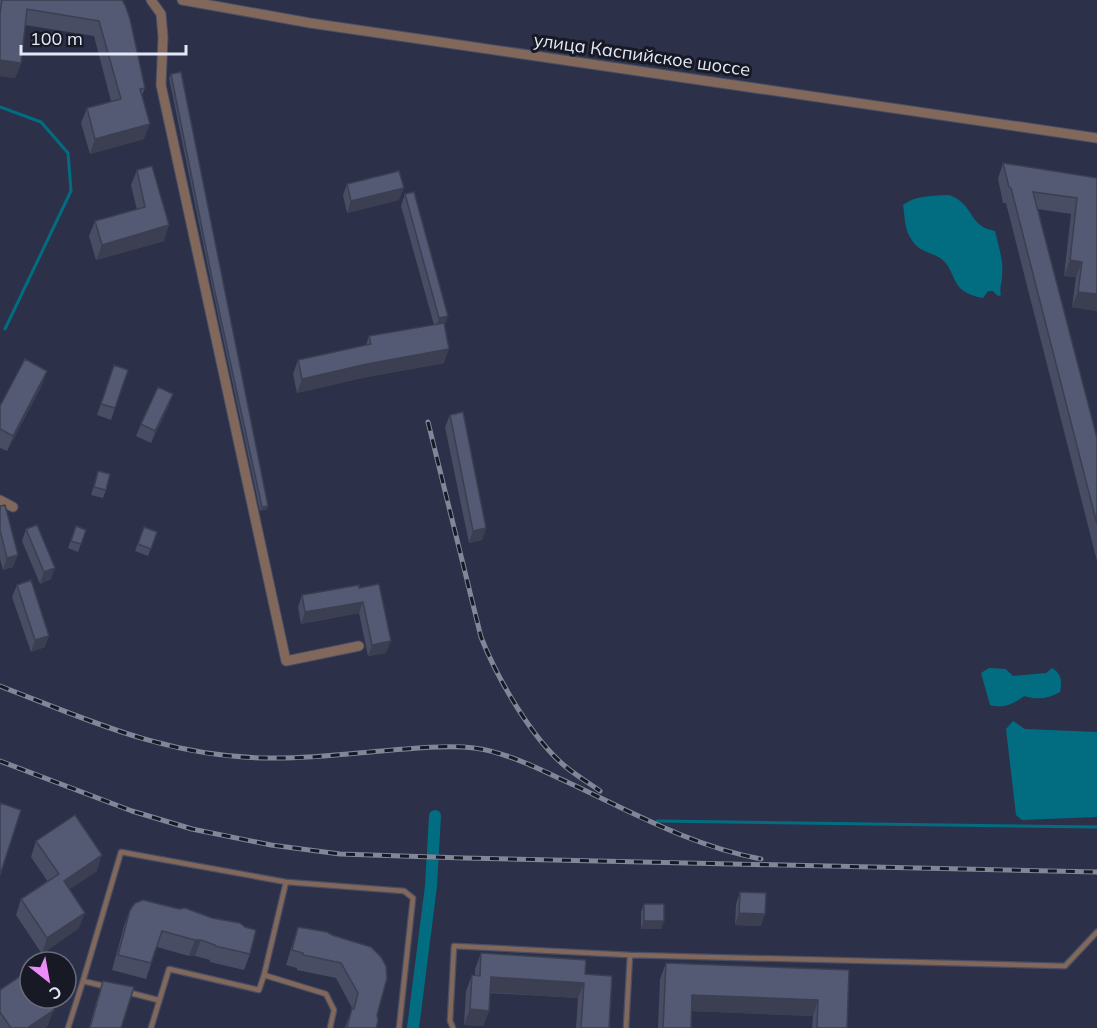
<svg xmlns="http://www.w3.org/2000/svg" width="1097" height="1028" viewBox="0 0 1097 1028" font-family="Mulish,sans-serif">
  <rect width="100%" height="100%" fill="#2c3149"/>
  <path fill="#026d80" d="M949 195C975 204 967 226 995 231 998 244 1004 262 1002 276 1002 284 999 287 1001 295L998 296 993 291H988L983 298C976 297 967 294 961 289 952 280 952 266 940 258 927 250 919 253 910 237 904 227 905 216 903 205 916 195 933 196 949 195Z
    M989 668 1006 669 1013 676 1046 673 1052 668C1062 674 1062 682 1060 692 1048 699 1037 700 1024 696 1014 704 1003 709 990 705L981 673Z
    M1013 721 1025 729 1097 732V817L1022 820 1016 815 1006 729Z"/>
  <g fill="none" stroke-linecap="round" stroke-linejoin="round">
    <path stroke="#026d80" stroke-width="3" d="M0 107 41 122 68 153 71 191 5 329
      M657 821 1097 827"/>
    <path stroke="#026d80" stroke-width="12" d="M413 1028 431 886 435 816"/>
    <g stroke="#494e65" stroke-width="7">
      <path id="service" d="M264 975 286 882 404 891 413 898 399 1028
        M108 987 83 981 121 852 286 882
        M127 992 158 1000
        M68 1028 83 981
        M151 1028 169 969 259 990 264 975 326 994 334 1010 330 1028
        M453 1028 450 1021 454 946 630 955 1065 966 1097 932
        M626 1028 630 955"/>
    </g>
    <g stroke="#494e65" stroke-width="11">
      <path id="minor" d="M151 0 161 14 163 37 161 85 286 661 359 646
        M182 0 310 23 1097 138
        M0 500 13 507"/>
    </g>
    <use href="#service" stroke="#82685b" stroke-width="4.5"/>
    <use href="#minor" stroke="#82685b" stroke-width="9"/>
    <g stroke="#818699" stroke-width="5">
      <path id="rail" d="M428 422 481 637C497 678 532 739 566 767 577 776 589 783 600 791
        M0 686C91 721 170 758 270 758 315 759 361 752 406 749 428 747 452 745 474 748 505 752 535 767 563 780 628 810 690 846 761 859
        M0 761 132 811 192 829 271 845 340 854 464 858 1097 872"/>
    </g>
    <use href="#rail" stroke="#171a24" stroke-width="3" stroke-dasharray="9" stroke-linecap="butt"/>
  </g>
  <path fill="#484d64" d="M0 0H122L145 88 142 95 144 139 90 154 81 123 87 108 111 101 94 36 25 25 21 63 15 78 0 76Z
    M171 74 268 506 267 509 260 511 212 287 169 78Z
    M1003 163 1097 178V311L1072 307 1076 277 1064 276 1071 214 1038 209 1097 438V561L1006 203H1003L998 179Z
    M137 170 164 241 96 260 89 236 95 221 137 210 131 185Z
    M347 184 399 200 347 213 343 195Z
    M405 194 445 325 444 363 362 378 297 393 293 374 298 360 366 345 369 336 434 325 401 206Z
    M114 365 128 370 111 420 97 415Z
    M47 371 41 387 7 451 0 448V406Z
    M173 394 169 405 151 443 136 436 141 424Z
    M450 415 486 528 482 540 469 543 445 427Z
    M98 471 106 490 103 498 91 495Z
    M0 506 13 567 3 570 0 559Z
    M76 526 86 530 78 552 68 548Z
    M144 527 157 532 148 556 135 551Z
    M26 529 51 579 40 584 22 541Z
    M17 585 45 647 31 652 12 597Z
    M359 588 386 653 368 656 359 613 301 624 298 607 302 595Z
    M36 841 97 871 69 889 79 928 42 954 16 915 21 899 48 882 31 857Z
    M740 892 761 926 735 925 736 904Z
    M644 904 664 921 661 929H641V912Z
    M179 909 250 954 244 970 210 962V960L195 956H189L157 947 146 979 112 970 124 926 130 910Z
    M298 927 327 932 377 1015 376 1028H345L352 1008 336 978 297 970V968L286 965 293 942Z
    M481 953 585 974 609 1028H576L578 998 490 993 489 1011 483 1026 464 1025 466 991 472 975H475V969Z
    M666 963 849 970 847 1028H812L813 1016 692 1011 691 1028H658L660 979Z
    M103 981 121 1028H89L98 996Z
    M0 990 48 1025 45 1028H0Z"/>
  <path fill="#3b3f51" d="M0 60 21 63 15 78 0 76Z
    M150 124 144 139 90 154 95 139Z
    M404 188 399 200 347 213 351 201Z
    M169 225 164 241 96 260 102 245Z
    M1070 260 1082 262 1076 277 1064 276Z
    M1078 292 1097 294V311L1072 307Z
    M448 316 444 327 435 330 439 318Z
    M449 349 444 363 362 378 297 393 302 379 367 364Z
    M47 371 41 387 7 451 13 436Z
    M173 394 169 405 151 443 155 431Z
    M268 506 267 509 260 511 262 507Z
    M486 528 482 540 469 543 473 531Z
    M18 555 13 567 3 570 7 558Z
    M55 568 51 579 40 584 44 572Z
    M363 602 359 613 301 624 305 612Z
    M49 636 45 647 31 652 35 640Z
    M391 641 386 653 368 656 372 645Z
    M102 855 97 871 58 897 64 881Z
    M85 913 79 928 42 954 47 938Z
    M739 913 765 914 761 926 735 925Z
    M644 921H664L661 929H641Z
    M195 940H201L195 956H189Z
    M491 977 584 983 578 998 485 992Z
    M692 995 818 1000 813 1016 687 1011Z
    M470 1009 489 1011 483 1026 464 1025Z
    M54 1010 48 1025 45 1028H27Z"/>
  <path fill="#545a74" stroke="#3b3f51" stroke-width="1.5" d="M2 0H122L125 5 130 19 145 88 140 89 150 124 95 139 87 108 121 99 99 21 27 9 21 63 0 60V14Z
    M181 72 268 506 262 507 213 283 171 74Z
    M1003 163 1097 178V294L1078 292 1082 262 1070 260 1077 198 1033 192 1097 438V524L1011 188 1009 187Z
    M152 166 169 225 102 245 95 221 145 207 137 170Z
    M399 171 404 188 351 201 347 184Z
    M414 192 448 316 439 318 405 194Z
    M444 323 449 349 367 364 302 379 298 360 371 344 369 336Z
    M25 359 47 371 13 436 0 429V406Z
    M114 365 128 370 115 408 101 404Z
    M158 387 173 394 155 431 141 424Z
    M463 412 486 528 473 531 450 415Z
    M98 471 110 474 106 490 94 487Z
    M5 505 18 555 7 558 0 530V506Z
    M37 525 55 568 44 572 26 529Z
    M76 526 86 530 81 544 71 541Z
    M144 527 157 532 151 549 138 544Z
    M31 580 49 636 35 640 17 585Z
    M379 584 391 641 372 645 363 602 305 612 302 595 359 585V588Z
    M0 803 21 810 0 875Z
    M75 815 102 855 64 881 85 913 47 938 21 899 59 874 36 841Z
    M740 892 766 893 765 914 739 913Z
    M143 900 179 909 185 908 212 918 240 923 245 927 256 930 250 954 215 946V945L201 940H195L162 931 151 963 118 955 130 910 135 903Z
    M644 904H664V921H644Z
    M298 927 327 932 332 935 371 947 381 957 386 966 387 978 377 1015 378 1021 376 1028H347L352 1008 354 1009 358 993 341 963 303 955V953L292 950Z
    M481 953 586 960 585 974 612 976 609 1028H581L584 983 491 977 489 1011 470 1009 472 975 480 976Z
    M666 963 849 970 847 1028H817L818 1000 692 995 691 1028H663Z
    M28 971 30 974V998H46L54 1010 27 1028H11L0 1012V990Z
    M103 981 134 987 121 1028H90Z"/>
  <g text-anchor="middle" stroke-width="6" stroke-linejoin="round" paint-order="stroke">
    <g font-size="18" fill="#e3e8f7" stroke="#171a24">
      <text transform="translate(642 55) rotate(8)" y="6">улица Каспийское шоссе</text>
    </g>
  </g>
  <g transform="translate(48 980) rotate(149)"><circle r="28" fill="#171a24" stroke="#696c78" stroke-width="1.5"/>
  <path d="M0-4.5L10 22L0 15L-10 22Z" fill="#ed8cf9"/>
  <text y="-9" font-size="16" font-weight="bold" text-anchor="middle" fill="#e3e8f7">С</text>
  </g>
  <path d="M21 45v9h165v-9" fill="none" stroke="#e3e8f7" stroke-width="3"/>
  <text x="30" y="45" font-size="18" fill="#e3e8f7" stroke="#171a24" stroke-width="4.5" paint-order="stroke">100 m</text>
</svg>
